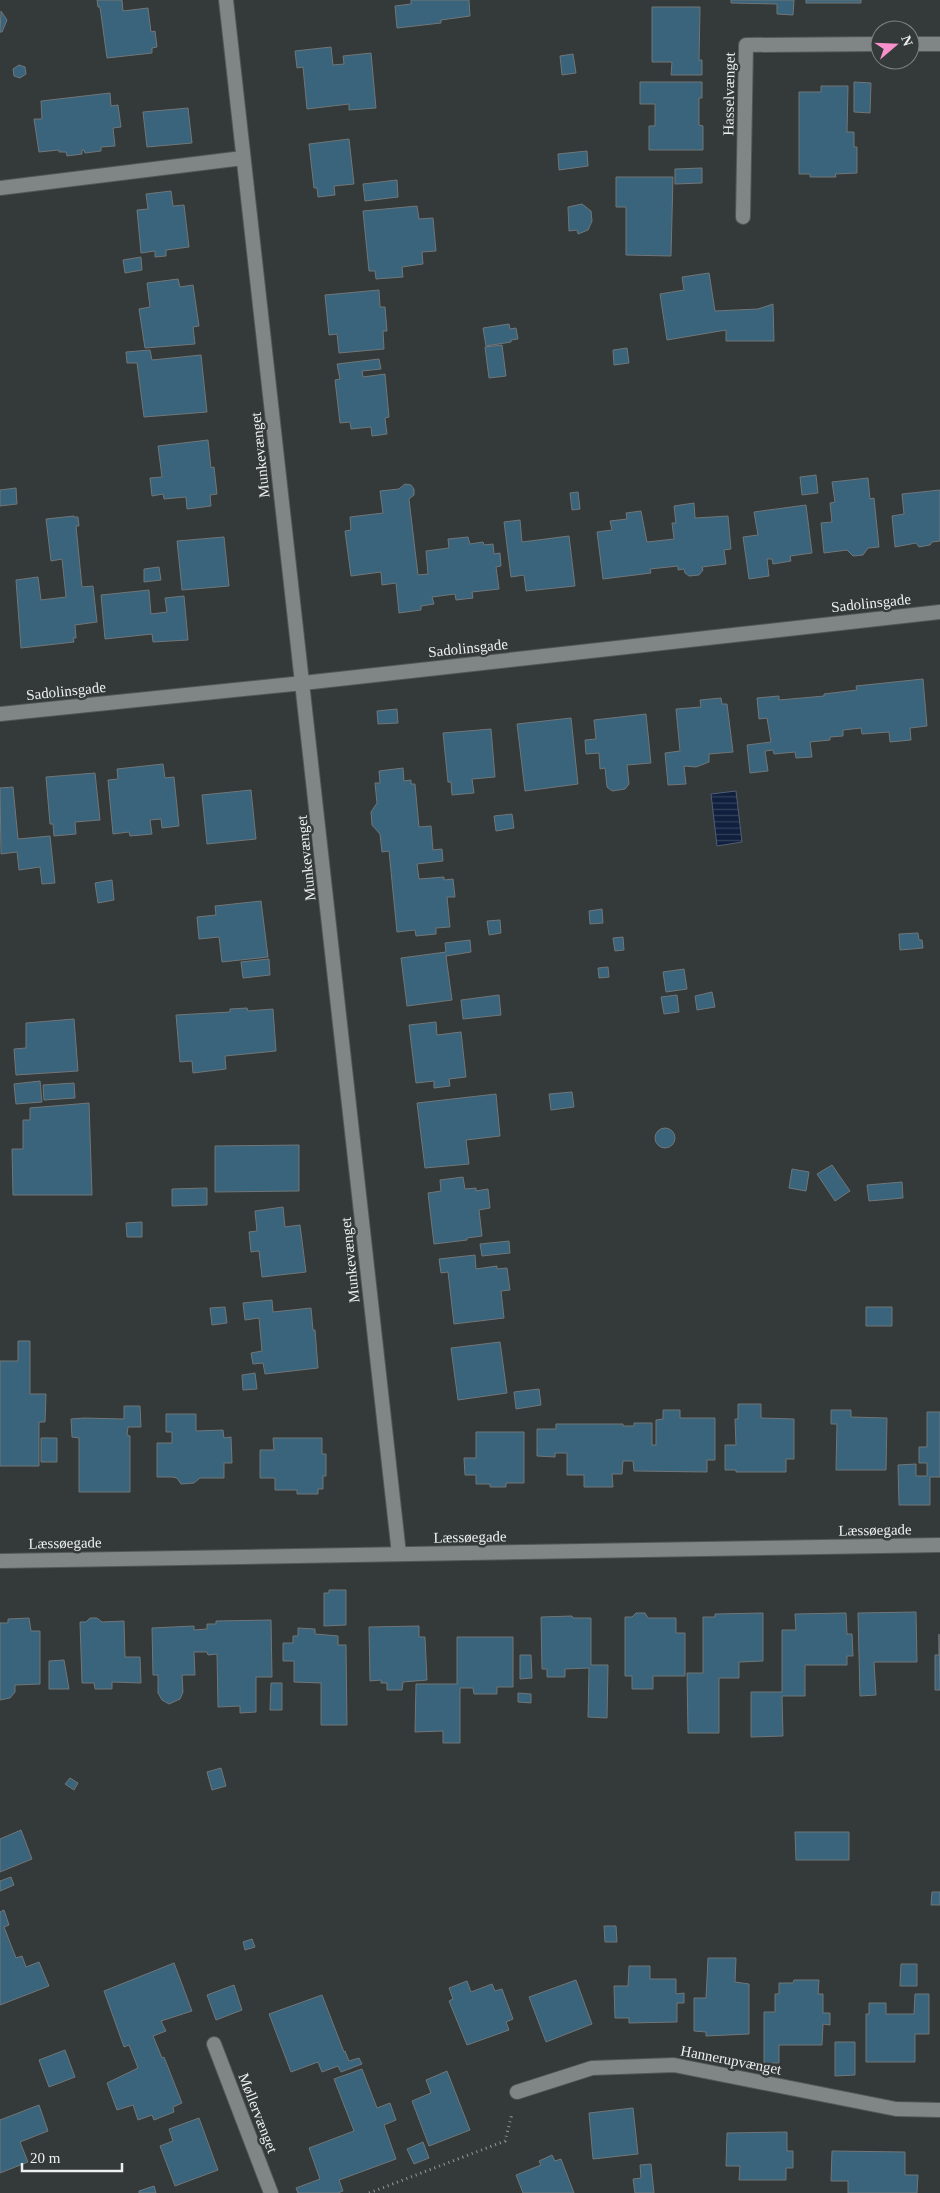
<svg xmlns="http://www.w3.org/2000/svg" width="940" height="2193" viewBox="0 0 940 2193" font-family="'Times New Roman',serif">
  <defs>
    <pattern id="water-rules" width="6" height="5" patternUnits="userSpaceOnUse" patternTransform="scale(1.25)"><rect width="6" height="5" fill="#10203e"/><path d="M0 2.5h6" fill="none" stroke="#33415a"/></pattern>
  </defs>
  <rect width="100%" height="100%" fill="#343939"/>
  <path fill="url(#water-rules)" stroke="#525e73" d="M736 791 742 842 717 846 711 794Z"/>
  <path fill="#39647b" stroke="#717678" d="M97 0H122L123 11 148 8 151 32 155 31 157 47 152 48V53L107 58 100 7H98Z
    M411 0H469L470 16 441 20V23L397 28 395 6 411 4Z
    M731 0H794L793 15 777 14V4L731 3Z
    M806 0H861V3H806Z
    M652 7H700L699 60H702V75H671L672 62H652Z
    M1 11 7 20 2 32H0Z
    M331 47 333 65 344 64 343 56 371 53 376 108 349 110V104L307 109 303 67 297 68 295 51Z
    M573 54 576 73 562 75 560 56Z
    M19 65 25 67 26 74 20 78 14 76 13 69Z
    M640 82H702V98H699V125L703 126V150H649V126H655V104H640Z
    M854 82 871 83 870 113 854 112Z
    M821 86H848L847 132H854V147H857V173L835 174 836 177H810V174H799V92H821Z
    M110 93 111 106 118 105 121 127 113 128 115 146 101 147V151L85 153 84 150H82V154L67 156 66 152H59V150L39 152 34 119H42L41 101Z
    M188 108 192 143 147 147 143 112Z
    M349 139 354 184 334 186 335 195 318 197 317 188H314L309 144Z
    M587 151 588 166 559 170 558 154Z
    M702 168V183L675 184V169Z
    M616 177H673L671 256 626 255V207H616Z
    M397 180 398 197 365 201 363 184Z
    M171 191 173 206 184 205 189 247 166 250V256L155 257V251L141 253 137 210 148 209 146 194Z
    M582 204 591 211 592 221 588 230 578 234 577 230 569 231 568 207Z
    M417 206 419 219 433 218 436 251 422 252 423 264 402 267 403 277 376 279 375 271H369L363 211Z
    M141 257 142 270 125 273 123 260Z
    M709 273 715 311 758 309 773 304 774 341H726V330L667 340 660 294 684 290 682 277Z
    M178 279 180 287 193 285 199 326 193 327 195 344 145 348 139 309 150 307 147 283Z
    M379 290 380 307H385L387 331H383L384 349 339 353 337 334 329 335 325 295Z
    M509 324 510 329 516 328 518 339 511 340V342L486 346 483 328Z
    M502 345 506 376 489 378 485 347Z
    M627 348 629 363 614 365 613 350Z
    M150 350 152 360 201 355 207 412 144 417 137 363H127L126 352Z
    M379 359 381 369 362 371 363 377 385 374 389 417 385 418 387 434 372 436 371 427 351 429 350 422 340 423 335 380 340 379 337 364Z
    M208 440 211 468 214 467 217 494 210 495 211 506 187 509 186 497 164 499 163 494 152 496 150 478 162 477 158 446Z
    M816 475 818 493 802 495 800 477Z
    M868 478 870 499 874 498 879 547 868 548 863 555 853 556 847 550 824 553 821 523 832 522 830 503 835 502 832 482Z
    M405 484 411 485 414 489V495L409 499 418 575 428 574 426 551 449 548 448 539 468 537 470 544 483 542 484 545 493 544 494 554 500 553 501 566 496 567 499 589 472 592 473 598 456 600 455 594 432 597 434 604 421 606V610L399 613 396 583 382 585 381 572 351 576 345 531 351 530 350 517 383 513 380 491 399 489Z
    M16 488 17 504 0 506V490Z
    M940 490V541L932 542 930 545 919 547 916 543 895 547 892 516 904 514 902 494Z
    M578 492 580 509 572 510 570 493Z
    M694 503 695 518 728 516 731 549 724 550 726 564 702 567 703 570 699 575 689 576 685 573 684 569 678 570V566L650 569 651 573 603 579 597 532 612 530 610 521 627 519 626 513 641 511 647 542 674 539 672 523H676L674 506Z
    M806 505 812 553 790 556 791 561 773 564 772 559H767L769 576 749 579 743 537 758 535 754 512Z
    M74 516V517H78L79 526H76L82 587 93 586 97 622 75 625 76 638H73L74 642 21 648 16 580 38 577 41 600 66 597 62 559 51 561 46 519Z
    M520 520 522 542 569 536 575 586 526 591 524 575 511 577 504 522Z
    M224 537 229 586 182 590 177 541Z
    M159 567 161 580 144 582V569Z
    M149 590 151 614 167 612 165 598 184 596 188 640 153 642 152 634 105 639 101 595Z
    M923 679 927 726 910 728 911 740 890 742 889 732 862 734 861 728 843 730V736L830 737V740L810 742 812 757 796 758 795 752 774 754 773 750 765 751 768 771 750 773 747 745 771 742 767 718 759 719 757 698 779 696V700L824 696V694L857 690 856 686Z
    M721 698 722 704H727L733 752 709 754V762L696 767 684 766 686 784 668 785 665 753 680 751 676 709 701 707 700 700Z
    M397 709 398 723 378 724 377 711Z
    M646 714 651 763 627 765 629 784 625 789 612 791 607 787 605 768 600 769 599 753 586 754 585 740 596 739 594 720Z
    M571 718 578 784 525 791 517 724Z
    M491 729 495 777 472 779 474 793 452 795 451 782H448L443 733Z
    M163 764 165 778 174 777 179 826 162 828 161 819 150 820 152 834 130 836 129 832 113 834 108 780 118 779 117 769Z
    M403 768 404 781 411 780V784H415L419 827 431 826 433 850 442 849 443 861 417 864 419 879 444 877V880L453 879 455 897H447L450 927 436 928V934L416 936 415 930 397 932 389 851 382 852 380 834 372 825 371 812 377 803 375 783H380L379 771Z
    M95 773 100 820 75 822 76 834 54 836 53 824H50L46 777Z
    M13 787 18 839 50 836 55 883 42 884 40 867 19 870 17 852 1 854 0 788Z
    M251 790 256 839 207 844 202 795Z
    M512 814 514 828 496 831 494 816Z
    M112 880 114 900 98 903 95 883Z
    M261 901 268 957 222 962 219 937 199 939 197 917 216 915 215 906Z
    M602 909 603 923 590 924 589 911Z
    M500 920 501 933 489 935 487 921Z
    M918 933 919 940H922L923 948 900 950 899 934Z
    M623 937 624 950 615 951 613 938Z
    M470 940 471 952 446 956 452 1000 407 1006 401 958 446 952 445 943Z
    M269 959 270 975 243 978 241 962Z
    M608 967 609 977 599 978 598 968Z
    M684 969 687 989 666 992 663 972Z
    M712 992 715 1007 697 1010 695 996Z
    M499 995 501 1015 463 1019 461 1000Z
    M677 995 679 1012 664 1014 661 997Z
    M247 1008 248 1011 273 1009 276 1051 225 1056 226 1069 193 1073 192 1061 180 1062 176 1015 230 1012V1009Z
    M74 1019 78 1071 16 1075 14 1049 26 1048V1023Z
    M436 1022 437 1035 461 1032 466 1077 449 1079 450 1086 434 1088V1081L416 1083 409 1025Z
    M40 1081 42 1102 16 1104 14 1084Z
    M74 1083 75 1098 44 1100 43 1085Z
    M572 1092 574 1107 551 1110 549 1094Z
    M496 1094 500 1136 466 1140 469 1164 425 1168 417 1103Z
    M89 1103 92 1195H13L12 1149H23V1120H30V1108Z
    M655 1138a10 10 0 1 1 20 0a10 10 0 1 1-20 0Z
    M299 1145V1191L215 1192V1146Z
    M832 1165 850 1191 835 1201 817 1174Z
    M792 1169 809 1172 806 1191 789 1188Z
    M463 1177 465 1189 476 1188V1191L488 1189 490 1208 479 1210 482 1236 467 1238V1240L434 1244 428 1193 441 1191 440 1180Z
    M902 1182 903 1198 869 1201 867 1185Z
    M207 1188V1205L172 1206V1189Z
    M283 1207 285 1227 300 1225 306 1272 262 1277 259 1251 251 1252 249 1232 257 1231 255 1211Z
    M142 1222V1237H127L126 1223Z
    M509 1241 510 1253 482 1256 480 1244Z
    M475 1255 476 1269 497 1266V1269L507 1268 510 1290 501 1291 504 1318 454 1324 448 1272 441 1273 439 1259Z
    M272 1300 273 1312 311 1308 313 1330H315L318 1368 265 1374 263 1363 253 1364 251 1353 262 1351 259 1318 245 1320 243 1303Z
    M225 1307 227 1323 212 1325 210 1308Z
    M866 1307H892V1326H866Z
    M18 1341H30V1394H46L45 1422H39V1466H0V1361H18Z
    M500 1342 507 1393 458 1400 451 1348Z
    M255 1373 257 1389 243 1390 242 1375Z
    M539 1389 541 1405 516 1409 514 1392Z
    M738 1404H761V1418L794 1419V1459H786V1472H736V1470H725V1445H736L735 1419H738Z
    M124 1406H140L141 1427H128L127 1435 130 1436V1492H79V1438L72 1437 71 1419 84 1418 124 1419Z
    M663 1410H680V1418H715V1460H707V1472L634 1471 633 1461H623L622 1474H612L613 1487H584V1475H567V1453H555V1457L537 1456V1429H556V1424H623V1426H634V1423H652V1445H656V1420L663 1419Z
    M831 1410H851V1417L887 1418 886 1470H836L837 1424H831Z
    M927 1412H940V1477H930V1505H899L898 1465 916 1464V1476H927V1463H919V1447H927Z
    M166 1414H196V1431L223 1430 224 1438 231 1437 232 1463H224V1478H200L194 1483 181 1484 177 1478 172 1477H157V1443H172V1432H166Z
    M476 1432H524V1483H506V1487H490V1484H476V1475H465L464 1458H476Z
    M41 1438H57V1462H41Z
    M273 1438H322V1454H326V1476H323V1489H318V1494H297V1490H275V1478H260V1450H274Z
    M329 1590H346V1625L324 1626V1593H329Z
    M916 1612 917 1662H874L876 1695 860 1696 858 1613Z
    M636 1613H645L648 1618H676V1633H685V1676H653V1689H632V1676H625V1617H632Z
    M763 1613V1661L739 1662V1678H719V1733H688L687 1673H703V1617H715V1614Z
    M846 1613 847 1634H852L853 1656H847V1665H805V1696H782L783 1736 751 1737V1692H782V1630H796L795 1614Z
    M572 1616 573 1618H591V1665H608L607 1718 588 1717 589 1668 565 1669V1677H547V1669H542L541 1617Z
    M29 1618 31 1631H40V1684L15 1685V1692L10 1698 0 1700V1623H8V1619Z
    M90 1618H97L102 1622 124 1621 125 1657H140L141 1683 112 1682V1689H95L94 1683H82L80 1622H86Z
    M271 1620 272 1677H256V1712L240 1713V1706L218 1707 217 1654 208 1655 207 1652H194L195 1675H182L183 1692 180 1699 169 1704 162 1700 158 1693V1675H153L152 1628 194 1626V1630L207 1629V1624H216V1621Z
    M419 1626V1637H425L427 1680 403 1682 402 1690H387V1683H381V1680L370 1681 369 1627Z
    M298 1628 315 1629V1634L338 1636V1645H346L347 1725H321V1683L294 1682V1661H283V1643H293V1636H298Z
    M939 1634 940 1690H935V1655H939Z
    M457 1637H513V1687H497V1694H474L473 1688H460V1743H443V1731L415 1732 416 1684H457Z
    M520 1655H531L532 1678 520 1679Z
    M64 1660 69 1689H49V1661Z
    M271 1683H282V1710H270Z
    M518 1693 531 1694V1703L518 1702Z
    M221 1768 226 1786 212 1790 207 1772Z
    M70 1778 78 1783 74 1790 65 1784Z
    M21 1830 32 1859 0 1872V1839Z
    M795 1832H849V1860H796Z
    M11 1877 14 1885 0 1891V1881Z
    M932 1892H940V1905H931Z
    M4 1910 9 1925 4 1927 16 1958 22 1956 26 1967 39 1962 49 1986 0 2005V1912Z
    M604 1926H616L617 1942H605Z
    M252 1939 255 1947 245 1950 243 1942Z
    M708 1958H736L735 1982 749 1984V2034L706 2036V2032L694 2031V1998H706Z
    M174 1963 192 2011 161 2021 166 2031 153 2036 162 2058 164 2057 182 2103 173 2107 174 2112 154 2120 152 2115 138 2120 133 2105 117 2110 107 2083 138 2068 129 2045 124 2047 104 1991Z
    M901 1964H917V1986H900Z
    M629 1966H650V1979H676V1994L684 1993V2003H677V2022L629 2023V2018H615L614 1986H628Z
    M576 1980 592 2024 546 2042 529 1997Z
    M794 1980H819L818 1994H823V2013H830V2025L823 2024 822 2045H779V2063H764V2012H775V1994H779V1983H793Z
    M467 1981 471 1992 492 1984 495 1991 502 1989 513 2019 506 2022 509 2030 467 2045 449 2001 453 1999 449 1988Z
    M234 1985 242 2010 216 2020 207 1995Z
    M915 1994H929V2034H915V2062H866V2014H869V2003H886V2014H914Z
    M322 1995 344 2052 345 2051 349 2061 359 2058 362 2064 341 2072 338 2066 322 2072 318 2062 291 2072 269 2014Z
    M835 2042H855V2075L835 2076Z
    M65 2050 75 2077 49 2087 39 2060Z
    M362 2069 377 2108 390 2103 396 2120 384 2125 396 2159 339 2180 343 2191 338 2193H298L296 2188 320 2179 309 2148 354 2131 334 2079Z
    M447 2071 470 2130 429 2146 412 2101 431 2093 426 2080Z
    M39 2105 48 2131 20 2142 28 2162 0 2173V2120Z
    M633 2108 638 2154 593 2159 589 2113Z
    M199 2118 218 2170 175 2186 160 2146 173 2141 169 2129Z
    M787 2132V2151H793V2168H786V2180H739L740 2166H726L727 2133Z
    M423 2142 429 2158 414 2164 407 2149Z
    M832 2151 905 2152V2175H918L917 2193H848V2181H831Z
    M552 2155 555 2161 561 2159 574 2193H523L516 2175 541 2165 539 2161Z
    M651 2164 654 2193H635L633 2179 641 2178 640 2165Z
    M154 2186 156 2193H139V2191Z"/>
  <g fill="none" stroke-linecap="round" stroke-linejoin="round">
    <g stroke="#525657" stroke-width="16">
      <path id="minor" d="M226 0 399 1554
        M910 44H940
        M0 188 243 158
        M743 217 746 45 880 44
        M0 714 303 683 940 612
        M214 2044 271 2193
        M517 2092 592 2068 674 2065 896 2109 940 2110"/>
    </g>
    <g stroke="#525657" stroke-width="16">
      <path id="tertiary" d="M0 1561 940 1545"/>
    </g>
    <path stroke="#959999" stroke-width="3" stroke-dasharray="1 4" stroke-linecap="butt" d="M369 2193 505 2141 512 2114"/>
    <use href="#minor" stroke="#808586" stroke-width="14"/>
    <use href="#tertiary" stroke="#808586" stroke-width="14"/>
  </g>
  <g text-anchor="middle" stroke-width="5" stroke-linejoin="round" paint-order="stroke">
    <g font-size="15" fill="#edf0f0" stroke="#343939">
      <text transform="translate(729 94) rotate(-89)" y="5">Hasselvænget</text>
      <text transform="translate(260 455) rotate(-96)" y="5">Munkevænget</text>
      <text transform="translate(871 603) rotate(-6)" y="5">Sadolinsgade</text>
      <text transform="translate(468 648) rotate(-6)" y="5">Sadolinsgade</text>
      <text transform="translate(66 691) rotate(-6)" y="5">Sadolinsgade</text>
      <text transform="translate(306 858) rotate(-96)" y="5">Munkevænget</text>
      <text transform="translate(350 1260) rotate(-96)" y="5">Munkevænget</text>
      <text transform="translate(875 1530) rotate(-1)" y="5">Læssøegade</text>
      <text transform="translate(470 1537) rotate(-1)" y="5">Læssøegade</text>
      <text transform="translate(65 1543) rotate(-1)" y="5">Læssøegade</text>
      <text transform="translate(731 2060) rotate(11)" y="5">Hannerupvænget</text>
      <text transform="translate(258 2113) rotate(69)" y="5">Møllervænget</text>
    </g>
  </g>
  <g transform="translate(895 45) rotate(71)"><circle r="24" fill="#343939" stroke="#7e8282"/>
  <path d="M0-4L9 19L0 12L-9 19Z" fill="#f890cb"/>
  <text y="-8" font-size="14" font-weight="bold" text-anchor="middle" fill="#edf0f0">N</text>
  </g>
  <path d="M22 2163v8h100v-8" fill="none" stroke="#edf0f0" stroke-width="2.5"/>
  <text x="30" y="2163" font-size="15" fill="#edf0f0" stroke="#343939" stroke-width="4" paint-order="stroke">20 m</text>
</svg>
